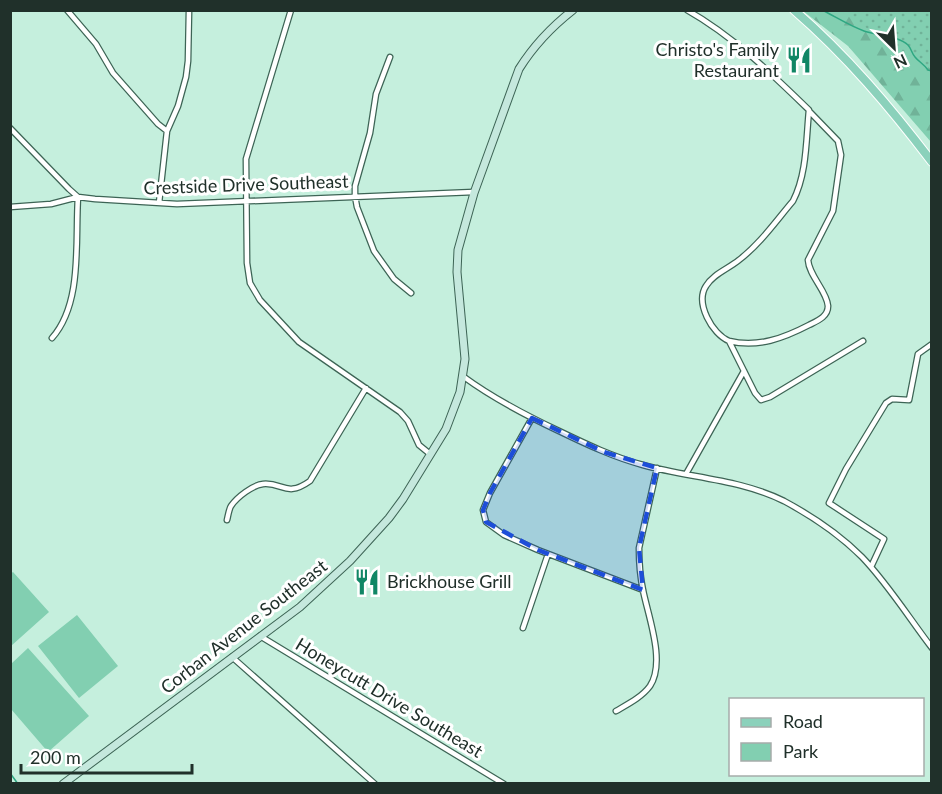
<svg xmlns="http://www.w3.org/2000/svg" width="942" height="794" viewBox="0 0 942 794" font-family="Lato,sans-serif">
  <defs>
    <pattern id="forest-firs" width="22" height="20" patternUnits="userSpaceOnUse" patternTransform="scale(1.5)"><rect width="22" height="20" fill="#82cfb1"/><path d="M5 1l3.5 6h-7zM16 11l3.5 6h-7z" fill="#70b298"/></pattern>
    <pattern id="park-dots" width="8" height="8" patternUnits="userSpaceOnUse" patternTransform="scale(1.5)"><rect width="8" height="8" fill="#82cfb1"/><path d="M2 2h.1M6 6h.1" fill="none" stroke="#70b298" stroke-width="1.8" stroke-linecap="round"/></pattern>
  </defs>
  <rect width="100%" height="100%" fill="#c5efdd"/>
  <path fill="#82cfb1" d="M13 572 49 612 11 646 10 574Z
    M77 615 118 666 79 698 38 646Z
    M28 648 89 716 48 752 11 709V664Z"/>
  <path fill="url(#forest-firs)" d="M803 11H931V142L848 46Z"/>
  <path fill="url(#park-dots)" d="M840 11H931V69Z"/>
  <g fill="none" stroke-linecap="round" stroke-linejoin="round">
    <path stroke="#2ea782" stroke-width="1.5" d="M822 10C836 17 850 26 864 31 875 35 899 36 908 45 911 48 912 54 915 57 919 62 924 64 928 70L932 71
      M10 773 18 784"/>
    <g stroke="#3d6455" stroke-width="7">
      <path id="street" d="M67 10 96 44 113 73 158 124 167 131
        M291 10 246 159 247 263 250 283 260 300 299 342 400 412 408 421 419 445 430 454
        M687 10C733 36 772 74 809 110 806 140 807 174 793 201 776 221 760 244 739 260 728 269 713 274 706 286 695 303 712 334 729 341L755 393 761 400 770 397 863 341
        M390 57 376 94 370 133 355 186V196L357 207 374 251 394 279 411 293
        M10 128 69 189 78 197 95 199 177 204 474 192
        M159 203 167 131 178 106 186 77 188 61 189 10
        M10 207 51 204 78 197C75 241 83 303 52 338
        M729 341C758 348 784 338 809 325 817 321 828 317 828 306 827 291 809 276 808 260L833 211 841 155 838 141 809 111
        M464 377C494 399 525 415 559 431 586 444 613 457 643 465 690 478 740 479 784 501 812 516 840 535 862 557 888 584 909 618 932 648
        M532 418 490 493 483 510 486 522 504 535 538 550 643 590
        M686 474 744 371
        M227 520C228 516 229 509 231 506 237 497 253 485 263 484 283 482 286 498 310 481L366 388
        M871 567 884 539 829 503 846 469 886 403 892 399 909 400 918 354 932 344
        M523 628 548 554
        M260 636 504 784
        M232 657 375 784
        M616 711C628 704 642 697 650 686 666 662 648 616 643 590 640 576 639 562 639 548L657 468"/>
    </g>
    <g stroke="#3d6455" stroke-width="9">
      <path id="secondary" d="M63 784 300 607 350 561 389 518 403 499 446 429 460 392 465 359 457 272 458 250 474 193 519 69C534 45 550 28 573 10"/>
    </g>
    <g stroke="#fff" stroke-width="10">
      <path id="primary" d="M794 10C847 56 890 107 932 162"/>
    </g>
    <use href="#street" stroke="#fff" stroke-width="4.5"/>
    <use href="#secondary" stroke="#c5e8dd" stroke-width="7"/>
    <use href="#primary" stroke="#8bd1bb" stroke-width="8"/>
  </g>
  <path fill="#1d4ed8" fill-opacity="0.2" stroke="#1d4ed8" stroke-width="4.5" stroke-dasharray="12 8" stroke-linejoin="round" d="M532 418 604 452 657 468 639 548 643 590 538 550 486 522 483 510 490 493Z"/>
  <defs>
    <g id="restaurant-bare" transform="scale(2.07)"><path d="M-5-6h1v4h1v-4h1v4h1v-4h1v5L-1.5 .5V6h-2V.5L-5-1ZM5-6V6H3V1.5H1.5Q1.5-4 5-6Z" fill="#108665" stroke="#fff" stroke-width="2.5" paint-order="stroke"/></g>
  </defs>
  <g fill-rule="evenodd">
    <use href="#restaurant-bare" x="799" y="60"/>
    <use href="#restaurant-bare" x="367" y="582"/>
  </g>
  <g text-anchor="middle" stroke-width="6" stroke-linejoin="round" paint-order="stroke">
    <g font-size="18" fill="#20302a" stroke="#fff" text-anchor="end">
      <text x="779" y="56">Christo's Family<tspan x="779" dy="21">Restaurant</tspan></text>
      <text x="387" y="588" text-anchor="start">Brickhouse Grill</text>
    </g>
    <g font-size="18" fill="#20302a" stroke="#fff">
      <text transform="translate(246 185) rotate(-2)" y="6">Crestside Drive Southeast</text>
      <text transform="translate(244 627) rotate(-38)" y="6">Corban Avenue Southeast</text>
      <text transform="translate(389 698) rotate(31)" y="6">Honeycutt Drive Southeast</text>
    </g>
  </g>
  <rect width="942" height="794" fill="none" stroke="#20302a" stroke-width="24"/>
  <rect x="729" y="698" width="195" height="78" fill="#ffffff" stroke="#a6acaa" stroke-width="1.5"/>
  <rect x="741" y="718" width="30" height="9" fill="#8bd1bb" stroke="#a6acaa" stroke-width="1.5"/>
  <text x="783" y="728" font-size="18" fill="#20302a">Road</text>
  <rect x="741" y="743" width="30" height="18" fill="#82cfb1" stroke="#a6acaa" stroke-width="1.5"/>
  <text x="783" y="758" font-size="18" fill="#20302a">Park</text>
  <g transform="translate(894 48) rotate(155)" stroke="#ffffff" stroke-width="4.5" paint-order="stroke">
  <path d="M0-4.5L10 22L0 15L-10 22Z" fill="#20302a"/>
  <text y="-9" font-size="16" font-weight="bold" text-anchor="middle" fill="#20302a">N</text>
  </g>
  <path d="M21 764v9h171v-9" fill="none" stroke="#20302a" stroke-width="3"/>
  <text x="30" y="764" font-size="18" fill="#20302a" stroke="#ffffff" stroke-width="4.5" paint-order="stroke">200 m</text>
</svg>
